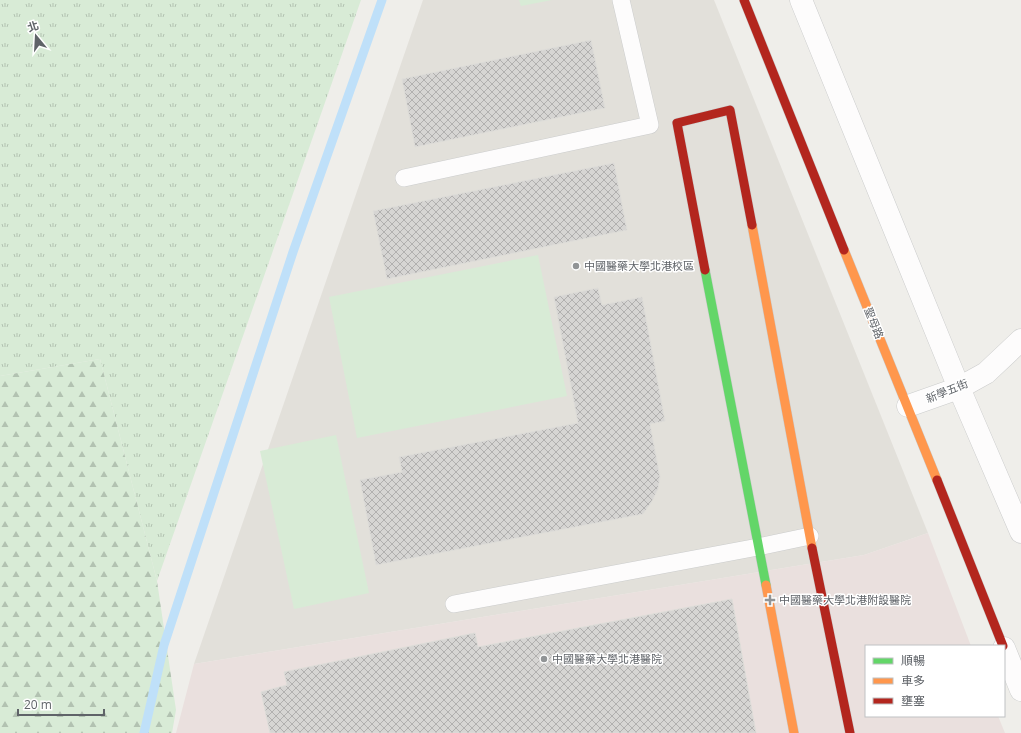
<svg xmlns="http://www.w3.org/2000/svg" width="1021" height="733" viewBox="0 0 1021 733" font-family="'Open Sans','Noto Sans TC',sans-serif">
  <defs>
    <pattern id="grass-tufts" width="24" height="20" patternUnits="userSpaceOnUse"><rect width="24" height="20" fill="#d8ebd6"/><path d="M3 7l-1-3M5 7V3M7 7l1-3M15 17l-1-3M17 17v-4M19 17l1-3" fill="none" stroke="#b2c2b1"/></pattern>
    <pattern id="forest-firs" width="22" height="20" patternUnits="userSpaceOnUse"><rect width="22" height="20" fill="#d8ebd6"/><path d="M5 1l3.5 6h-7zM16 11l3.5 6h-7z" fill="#b2c2b1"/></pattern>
    <pattern id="building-cross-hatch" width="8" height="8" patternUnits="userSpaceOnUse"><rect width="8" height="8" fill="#d6d5d3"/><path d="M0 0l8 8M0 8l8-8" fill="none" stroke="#b1b0af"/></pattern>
  </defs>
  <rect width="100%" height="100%" fill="#efeeea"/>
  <path fill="#e2e0da" d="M423 0H714L928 533 864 555 194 664Z"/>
  <path fill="#eae0de" d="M928 533 971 646H866V716H998L1005 733H176L194 664 864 555Z"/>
  <path fill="url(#grass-tufts)" d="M0 0H361L157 581 100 359 0 376Z"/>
  <path fill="url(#forest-firs)" d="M100 359 157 581 176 710 172 733H0V376Z"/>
  <path fill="#d8ebd6" d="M519 0H552L521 6Z
    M538 255 567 396 357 438 329 297Z
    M336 435 369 593 294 609 260 451Z"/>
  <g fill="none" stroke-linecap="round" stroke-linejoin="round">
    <path stroke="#bfe0f9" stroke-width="9" d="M144 733 164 645 293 252 382 0"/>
  </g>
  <path fill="url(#building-cross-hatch)" stroke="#deddd9" d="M591 40 605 108 415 147 402 79Z
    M614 163 627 230 387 279 373 211Z
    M598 288 602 305 642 297 665 421 650 424 660 477 658 489 651 503 643 514 376 565 360 480 402 472 399 457 578 423 554 297Z
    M732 599 756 733H270L261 692 287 685 284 672 475 633 478 647Z"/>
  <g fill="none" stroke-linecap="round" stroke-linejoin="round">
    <g stroke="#cbcccc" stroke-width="18">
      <path id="lane" d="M404 178 650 125 621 0
        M454 604 758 547 810 536"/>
    </g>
    <g stroke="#cbcccc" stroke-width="23">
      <path id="street" d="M801 0 959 388 1021 532
        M908 406 959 388 986 373 1021 340
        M1004 648 1021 690"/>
    </g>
    <g stroke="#cacacb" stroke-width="10">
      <path id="fast" d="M705 270 766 585"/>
    </g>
    <g stroke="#cacacb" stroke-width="10">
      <path id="slow" d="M752 225 812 548
        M844 250 937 480
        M766 585 794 733"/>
    </g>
    <g stroke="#cacacb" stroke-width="10">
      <path id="jam" d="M744 0 844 250
        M705 270 677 123 730 110 752 225
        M937 480 1003 646
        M812 548 850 733"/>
    </g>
    <use href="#lane" stroke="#fdfcfc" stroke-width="17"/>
    <use href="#street" stroke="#fdfcfc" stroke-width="22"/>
    <use href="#fast" stroke="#63d668" stroke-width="9"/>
    <use href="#slow" stroke="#ff974d" stroke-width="9"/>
    <use href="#jam" stroke="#b3261e" stroke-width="9"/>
  </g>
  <g fill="#919496" stroke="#fff" stroke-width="1.5">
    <circle cx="576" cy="266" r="4"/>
    <path d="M768 594h4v4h4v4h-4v4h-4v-4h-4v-4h4z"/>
    <circle cx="544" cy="659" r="4"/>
  </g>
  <g text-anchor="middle" stroke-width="3" stroke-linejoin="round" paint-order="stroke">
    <g font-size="11" fill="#5f6368" stroke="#fff" text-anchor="start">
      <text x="584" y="270">中國醫藥大學北港校區</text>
      <text x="779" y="604">中國醫藥大學北港附設醫院</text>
      <text x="552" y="663">中國醫藥大學北港醫院</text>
    </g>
    <g font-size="11" fill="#5f6368" stroke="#fff">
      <text transform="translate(874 323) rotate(68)" y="4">聖母路</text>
      <text transform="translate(947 391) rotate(-22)" y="4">新學五街</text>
    </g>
  </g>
  <rect x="865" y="645" width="140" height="72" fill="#ffffff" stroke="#bfc1c3"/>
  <rect x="873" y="658" width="20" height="6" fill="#63d668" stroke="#bfc1c3"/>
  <text x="901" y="665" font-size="12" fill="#5f6368">順暢</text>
  <rect x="873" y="678" width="20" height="6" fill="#ff974d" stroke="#bfc1c3"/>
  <text x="901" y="685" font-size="12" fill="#5f6368">車多</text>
  <rect x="873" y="698" width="20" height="6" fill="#b3261e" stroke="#bfc1c3"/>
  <text x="901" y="705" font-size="12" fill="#5f6368">壅塞</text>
  <g transform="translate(36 36) rotate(342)" stroke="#ffffff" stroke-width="3" paint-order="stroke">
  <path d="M0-3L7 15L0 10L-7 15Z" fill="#5f6368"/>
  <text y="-6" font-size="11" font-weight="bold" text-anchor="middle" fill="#5f6368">北</text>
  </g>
  <path d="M18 709v6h86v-6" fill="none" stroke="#5f6368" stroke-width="2"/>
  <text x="24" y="709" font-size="12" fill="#5f6368" stroke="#ffffff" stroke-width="3" paint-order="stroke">20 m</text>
</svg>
